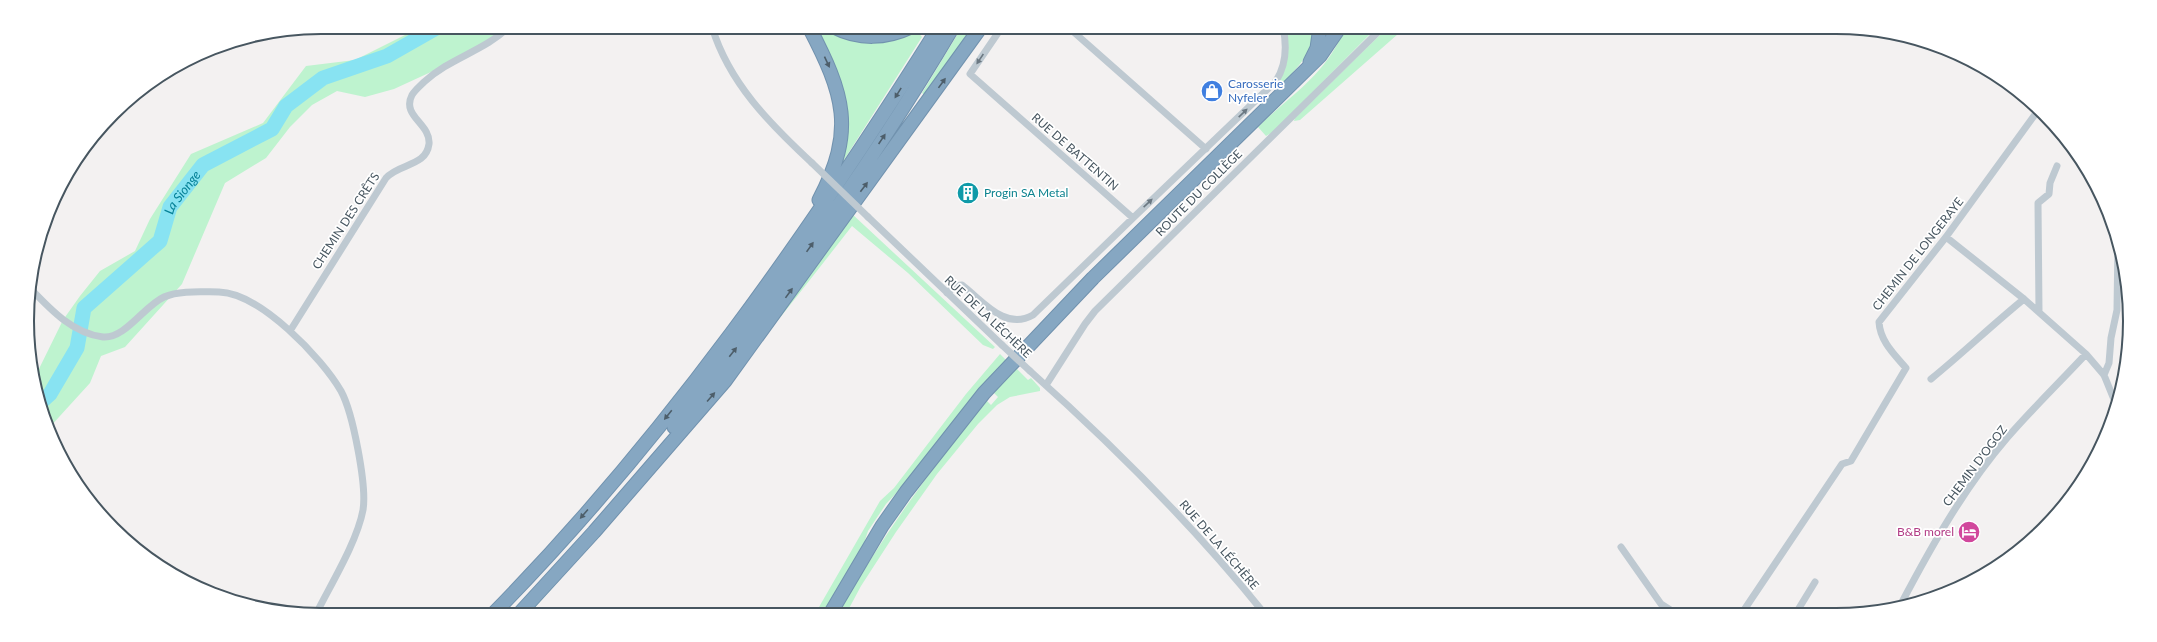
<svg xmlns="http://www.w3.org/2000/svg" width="2157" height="642" viewBox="0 0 2157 642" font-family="Lato,sans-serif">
  <rect width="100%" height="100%" fill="#f3f1f1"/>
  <path fill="#bef3cf" d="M421 27H509L444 66 394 89 365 97 337 91 312 105 290 127 266 158 225 183 182 284 125 347 101 356 90 383 49 428 43 415 34 379 63 320 80 296 100 271 135 251 150 219 191 154 263 123 306 66 355 60Z
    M813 27H828L848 37 916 30 922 37 837 171 844 141Z
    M962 27H976L926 96 922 93Z
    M1286 27H1315C1312 54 1299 66 1281 85L1278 83C1289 64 1290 48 1286 27Z
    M1347 27H1377L1273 132 1266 136 1258 127C1278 107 1302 90 1320 69 1331 57 1339 41 1347 27Z
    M1388 27H1406L1300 120 1294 121 1295 118Z
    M851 213 995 347 993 349 983 345 908 273 852 226C752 355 648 482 538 604L528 615H522L567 566Z
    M1000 354 1006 360 971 399 900 489 886 504 868 531 864 543 823 614H815L880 501 894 488 966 394Z
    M1016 368 1028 380 1031 378 1040 388V391L1010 397 997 405 978 424 937 474 896 532 861 586 846 614H838C881 538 931 468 987 401L991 405 998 397 994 393Z"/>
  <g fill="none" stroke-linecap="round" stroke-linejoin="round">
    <path stroke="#88e3f2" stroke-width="15" id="s1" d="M40 403 50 394 77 348 84 308 160 241 170 207 203 165 272 129 286 106 323 78 387 56 438 27"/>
    <g stroke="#7192ae" stroke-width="15">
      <path id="highway" d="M809 27C844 94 856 130 819 200
        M834 27C859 40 886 39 911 27
        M1310 62 1317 48 1320 27
        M674 427C775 299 870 167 953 27
        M830 614 882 526 906 492 984 393 1093 278 1320 56 1340 27
        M492 615C666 438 808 236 939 27
        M518 615 594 532 725 381 981 27"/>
    </g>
    <path stroke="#bec9d1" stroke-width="7" d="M712 27C729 83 770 124 812 163
      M1002 27 970 74 1133 218 1276 81C1287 64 1287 46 1283 27
      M1068 27 1206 149
      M119 108 147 87
      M868 217 1002 345
      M1946 237 2024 299 2086 354 2104 375 2115 402
      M30 288C50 309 72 333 103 337 125 339 144 306 164 297 180 290 202 292 219 292 260 293 322 358 341 391 353 413 367 486 363 510 357 542 331 584 316 614
      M947 293 955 286 962 285C983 301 1005 331 1033 315L1133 218
      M2039 311 2038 203 2049 194 2050 183 2057 166
      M290 331 386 178C399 163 426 167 429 144 431 124 401 116 412 95 415 90 420 86 424 82 450 58 484 51 509 27
      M1030 371C1114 446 1193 525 1264 613
      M2104 375 2109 363 2111 338 2117 310 2118 242
      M1931 379C1963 353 1992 325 2024 299
      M1046 385 1085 324 1095 311 1383 27
      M1621 547 1661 604 1675 613
      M1901 604C1931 547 1964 488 2007 438 2032 409 2060 382 2086 354
      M1742 613 1842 464 1851 461 1906 368C1894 354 1880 341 1879 322L1946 237 2039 109
      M1796 613 1815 582"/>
    <use href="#highway" stroke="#86a7c2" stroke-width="13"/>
    <path stroke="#bec9d1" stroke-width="7" d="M812 163 868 217
      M1002 345 1030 371"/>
  </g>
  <defs><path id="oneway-solid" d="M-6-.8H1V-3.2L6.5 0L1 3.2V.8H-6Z"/></defs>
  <g fill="#6b7882">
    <use href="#oneway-solid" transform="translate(980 59) rotate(124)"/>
    <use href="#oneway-solid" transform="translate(1243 113) rotate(-44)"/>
    <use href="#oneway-solid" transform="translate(1148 203) rotate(-43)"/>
  </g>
  <g fill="#4d5e6a">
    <use href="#oneway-solid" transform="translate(827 62) rotate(65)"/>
    <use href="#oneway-solid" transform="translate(942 83) rotate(-54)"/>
    <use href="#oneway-solid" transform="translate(898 93) rotate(122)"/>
    <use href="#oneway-solid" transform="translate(882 139) rotate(-56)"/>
    <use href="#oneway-solid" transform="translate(864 187) rotate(-53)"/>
    <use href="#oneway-solid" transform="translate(810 247) rotate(-55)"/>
    <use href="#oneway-solid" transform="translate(789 293) rotate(-54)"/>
    <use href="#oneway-solid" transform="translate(733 352) rotate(-52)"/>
    <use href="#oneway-solid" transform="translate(711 397) rotate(-49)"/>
    <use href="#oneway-solid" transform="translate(668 415) rotate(129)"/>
    <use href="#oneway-solid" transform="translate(584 514) rotate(131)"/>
  </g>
  <defs>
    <g id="shop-disc" transform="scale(1.15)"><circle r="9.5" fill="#3f7fe0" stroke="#fff"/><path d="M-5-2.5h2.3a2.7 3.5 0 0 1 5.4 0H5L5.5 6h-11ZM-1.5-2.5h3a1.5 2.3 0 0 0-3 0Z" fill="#fff"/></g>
    <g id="building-disc" transform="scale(1.15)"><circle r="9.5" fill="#0f9aa8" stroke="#fff"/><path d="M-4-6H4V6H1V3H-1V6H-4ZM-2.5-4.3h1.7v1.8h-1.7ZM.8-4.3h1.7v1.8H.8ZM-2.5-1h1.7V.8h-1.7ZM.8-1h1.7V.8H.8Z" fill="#fff"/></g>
    <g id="hotel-disc" transform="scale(1.15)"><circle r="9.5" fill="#d1479c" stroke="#fff"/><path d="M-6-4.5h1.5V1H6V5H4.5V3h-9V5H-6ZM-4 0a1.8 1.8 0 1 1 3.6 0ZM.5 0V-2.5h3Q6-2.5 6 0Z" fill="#fff"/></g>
  </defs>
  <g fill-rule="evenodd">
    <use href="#shop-disc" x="1212" y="91"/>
    <use href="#building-disc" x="968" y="193"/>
    <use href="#hotel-disc" x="1969" y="532"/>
  </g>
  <g text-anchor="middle" stroke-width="3.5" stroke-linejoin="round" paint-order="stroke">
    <g font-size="12" fill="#366cbe" stroke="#fff" text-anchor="start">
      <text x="1228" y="88">Carosserie<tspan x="1228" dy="14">Nyfeler</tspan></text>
    </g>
    <g font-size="12" fill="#475660" stroke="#fff">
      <text transform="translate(1075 152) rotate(41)" y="4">RUE DE BATTENTIN</text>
      <text transform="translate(1199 193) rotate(-45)" y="4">ROUTE DU COLLÈGE</text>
      <text transform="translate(346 221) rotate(-57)" y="4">CHEMIN DES CRÊTS</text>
      <text transform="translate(1918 254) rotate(-52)" y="4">CHEMIN DE LONGERAYE</text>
      <text transform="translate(988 317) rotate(43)" y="4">RUE DE LA LÉCHÈRE</text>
      <text transform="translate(1975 466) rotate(-53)" y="4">CHEMIN D'OGOZ</text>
      <text transform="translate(1219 545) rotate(49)" y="4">RUE DE LA LÉCHÈRE</text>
    </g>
    <g font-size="12" fill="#0d838f" stroke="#fff" text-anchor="start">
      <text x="984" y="197">Progin SA Metal</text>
    </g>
    <g font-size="12" fill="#b23c85" stroke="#fff" text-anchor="end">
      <text x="1954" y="536">B&amp;B morel</text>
    </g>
    <g font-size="13" font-style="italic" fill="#068197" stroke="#fff">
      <text dy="5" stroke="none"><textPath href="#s1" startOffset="263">La Sionge</textPath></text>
    </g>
  </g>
  <path d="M0 0H2157V642H0ZM321 34H1836A287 287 0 0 1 2123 321V321A287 287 0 0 1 1836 608H321A287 287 0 0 1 34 321V321A287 287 0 0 1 321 34Z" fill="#fff" fill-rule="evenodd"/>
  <path fill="none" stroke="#475660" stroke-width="2" d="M321 34H1836A287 287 0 0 1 2123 321V321A287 287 0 0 1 1836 608H321A287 287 0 0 1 34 321V321A287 287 0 0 1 321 34Z"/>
</svg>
